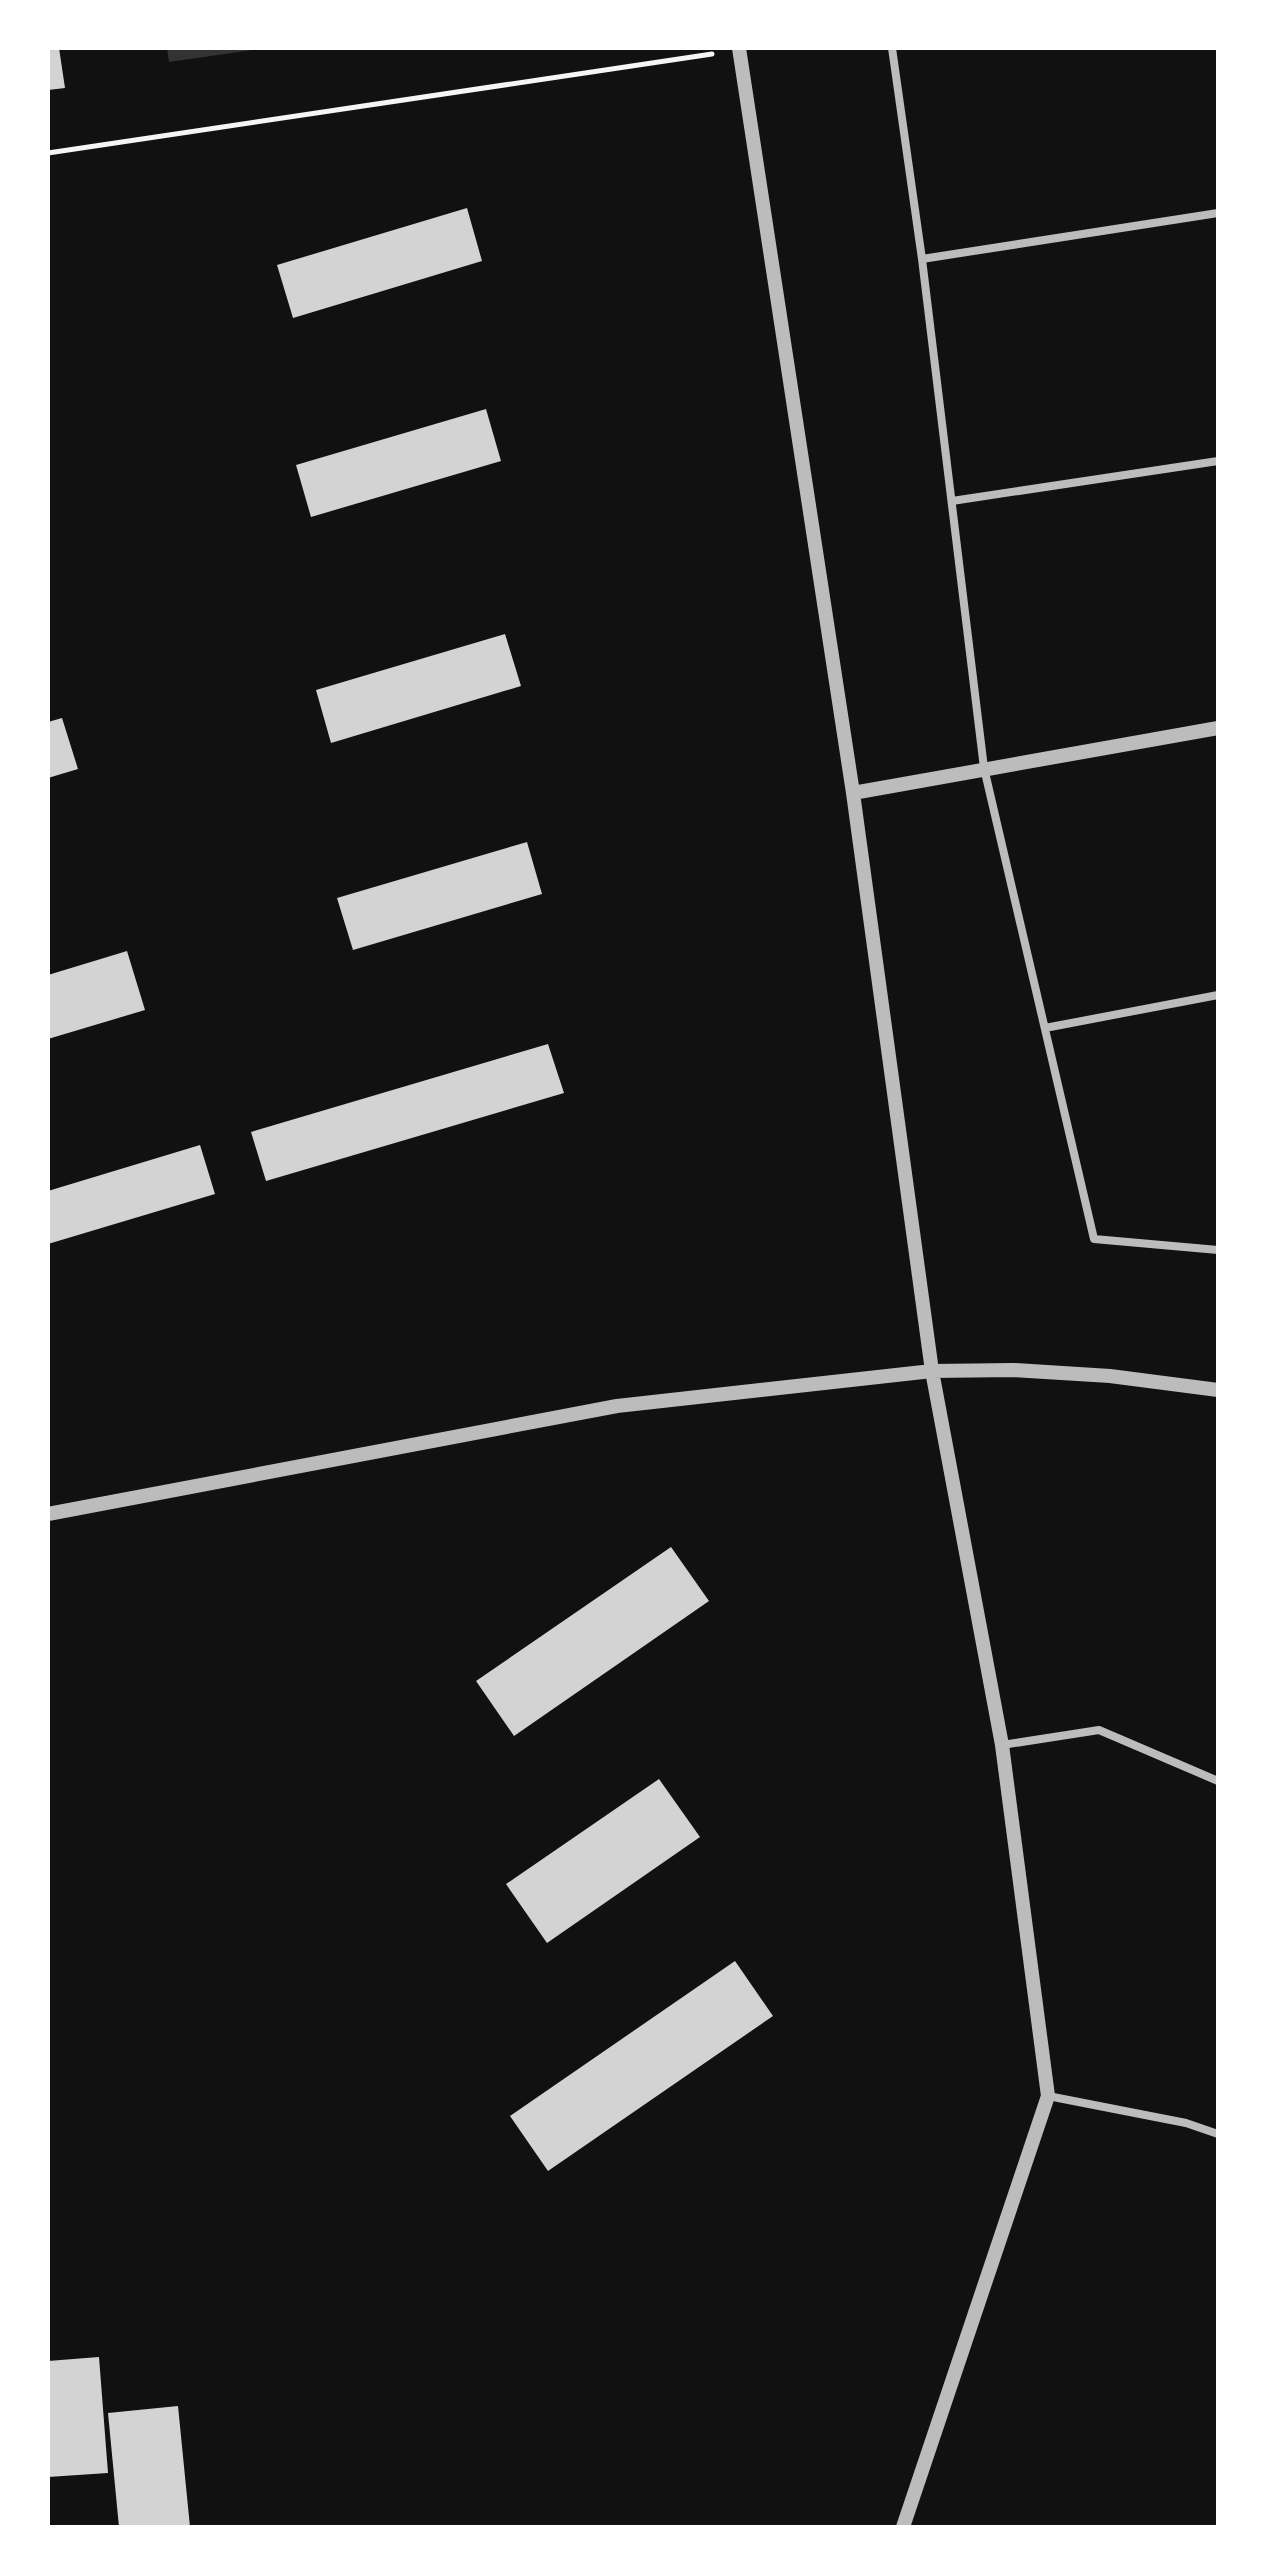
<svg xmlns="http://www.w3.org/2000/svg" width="1266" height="2575" viewBox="0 0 1266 2575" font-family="'IBM Plex Sans',sans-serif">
  <rect width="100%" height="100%" fill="#111"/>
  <path fill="#333" d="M167 48H266L169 62Z"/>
  <path fill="#d3d3d3" d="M48 48H59L65 88 48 90Z
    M467 208 482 261 293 318 277 265Z
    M486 409 501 461 311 517 296 465Z
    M505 634 521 686 331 743 316 690Z
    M62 718 78 769 48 778V722Z
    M527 842 542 894 353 950 337 898Z
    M127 951 145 1010 48 1039V975Z
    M548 1044 564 1093 266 1181 251 1132Z
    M200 1145 215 1194 48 1244V1191Z
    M671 1547 709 1601 514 1736 476 1681Z
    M659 1779 700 1837 547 1943 506 1884Z
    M735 1961 773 2016 548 2171 510 2116Z
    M99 2357 108 2473 48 2477V2361Z
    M178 2406 190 2527H119L108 2413Z"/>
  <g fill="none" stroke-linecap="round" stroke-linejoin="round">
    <path stroke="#f5f5f5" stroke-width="5" d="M48 153 712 54"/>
    <path stroke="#bcbcbc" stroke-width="8" d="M892 48 922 259 984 768 1094 1239 1218 1250
      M922 259 1218 213
      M952 501 1218 461
      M1045 1028 1218 995
      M1002 1745 1099 1730 1218 1781
      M1048 2096 1186 2123 1218 2134"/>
    <path stroke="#bcbcbc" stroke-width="14" d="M739 48 853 793 932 1371 1002 1745 1048 2096 903 2527
      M853 793 1218 728
      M48 1514 617 1406 932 1371 1014 1370 1110 1376 1218 1390"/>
  </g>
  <rect width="1266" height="2575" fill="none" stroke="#ffffff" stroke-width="100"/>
</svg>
